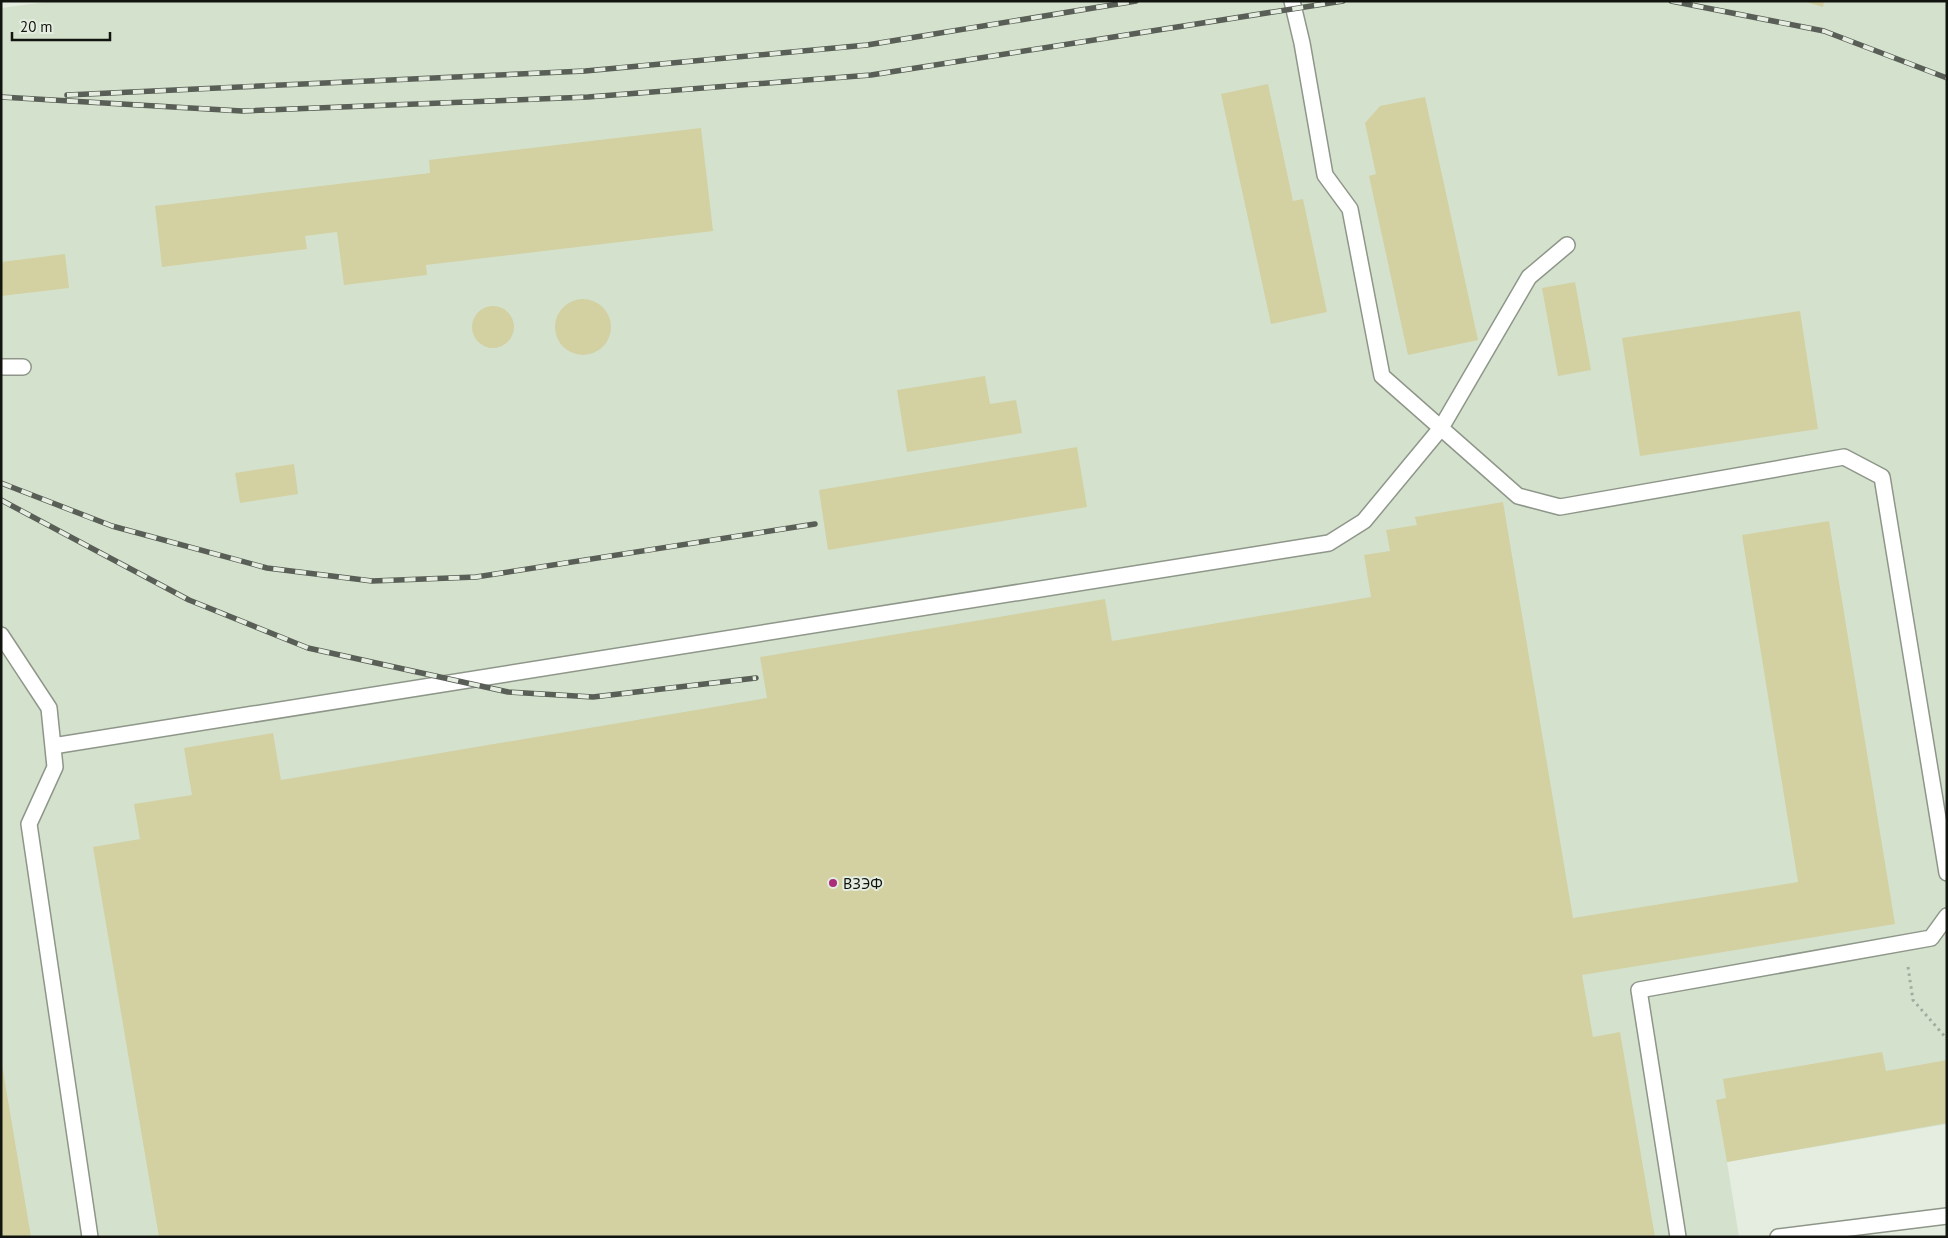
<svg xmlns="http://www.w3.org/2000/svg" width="1948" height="1238" viewBox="0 0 1948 1238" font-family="'PT Sans',sans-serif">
  <rect width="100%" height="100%" fill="#e4eddf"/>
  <path fill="#d4e2cd" d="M54 1H1947V1124L1727 1162 1739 1237H1V8Z"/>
  <path fill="#d3d0a2" d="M1803 1H1824L1823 7Z
    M1268 84 1293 201 1303 199 1327 312 1271 324 1221 94Z
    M1425 97 1478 340 1408 355 1369 176 1376 174 1365 123 1380 106Z
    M701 128 713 231 426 265 427 275 344 285 337 232 305 236 307 249 162 267 155 206 430 173 429 160Z
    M65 254 69 288 1 296V262Z
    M1575 282 1591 370 1558 376 1542 288Z
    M555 327a28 28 0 1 1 56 0a28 28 0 1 1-56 0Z
    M472 327a21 21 0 1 1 42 0a21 21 0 1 1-42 0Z
    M1800 311 1818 429 1640 456 1622 338Z
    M985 376 990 404 1016 400 1022 433 907 452 897 390Z
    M1077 447 1087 507 828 550 819 490Z
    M294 464 298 494 240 503 235 473Z
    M1503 502 1573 918 1798 882 1742 535 1829 521 1895 924 1582 975 1593 1037 1620 1032 1655 1237H159L93 847 140 839 134 804 192 795 184 748 273 733 281 780 767 698 760 657 1105 599 1112 641 1371 597 1364 555 1390 551 1386 530 1417 525 1415 517Z
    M1882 1052 1886 1071 1947 1060V1123L1727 1162 1716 1100 1726 1098 1723 1079Z
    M1 1065H2L31 1237H1Z"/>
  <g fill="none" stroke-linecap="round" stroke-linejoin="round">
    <g stroke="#8e9689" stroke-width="18">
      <path id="service" d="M1292 1 1302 43 1325 175 1350 209 1382 376 1518 496 1560 507 1844 457 1882 477 1947 873
        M1 367H23
        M1 635 49 708 55 767 29 824 90 1237
        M53 746 1329 543 1364 521 1441 428 1529 277 1567 245
        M1678 1237 1639 990 1931 938 1947 916
        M1778 1237 1947 1216"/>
    </g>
    <path stroke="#a3aa9f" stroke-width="3" stroke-dasharray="2.5 4" stroke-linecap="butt" d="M1908 967 1913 1000 1947 1039"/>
    <use href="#service" stroke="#fff" stroke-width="15"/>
    <g stroke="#595e56" stroke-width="5.5">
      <path id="rail" d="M1671 1 1824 31 1947 78
        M67 95 585 71 867 45 1136 1
        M1 97 242 111 588 97 871 75 1343 1
        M1 483 112 526 267 568 372 581 476 577 815 524
        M1 500 189 600 308 648 508 692 593 697 756 678"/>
    </g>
    <use href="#rail" stroke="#e4eddf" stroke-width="4" stroke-dasharray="11" stroke-linecap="butt"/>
  </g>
  <circle fill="#ab2c7b" stroke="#e4eddf" stroke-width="2" cx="833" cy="883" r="5"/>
  <g text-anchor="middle" stroke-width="4" stroke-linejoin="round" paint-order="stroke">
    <g font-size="16" fill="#11140f" stroke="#e4eddf" text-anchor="start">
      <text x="843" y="889">ВЗЭФ</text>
    </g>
  </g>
  <rect width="1948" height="1238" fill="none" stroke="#11140f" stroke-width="5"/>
  <path d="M12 32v8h98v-8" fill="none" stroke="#11140f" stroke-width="2.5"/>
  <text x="20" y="32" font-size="15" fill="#11140f" stroke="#e4eddf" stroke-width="4" paint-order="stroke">20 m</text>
</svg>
